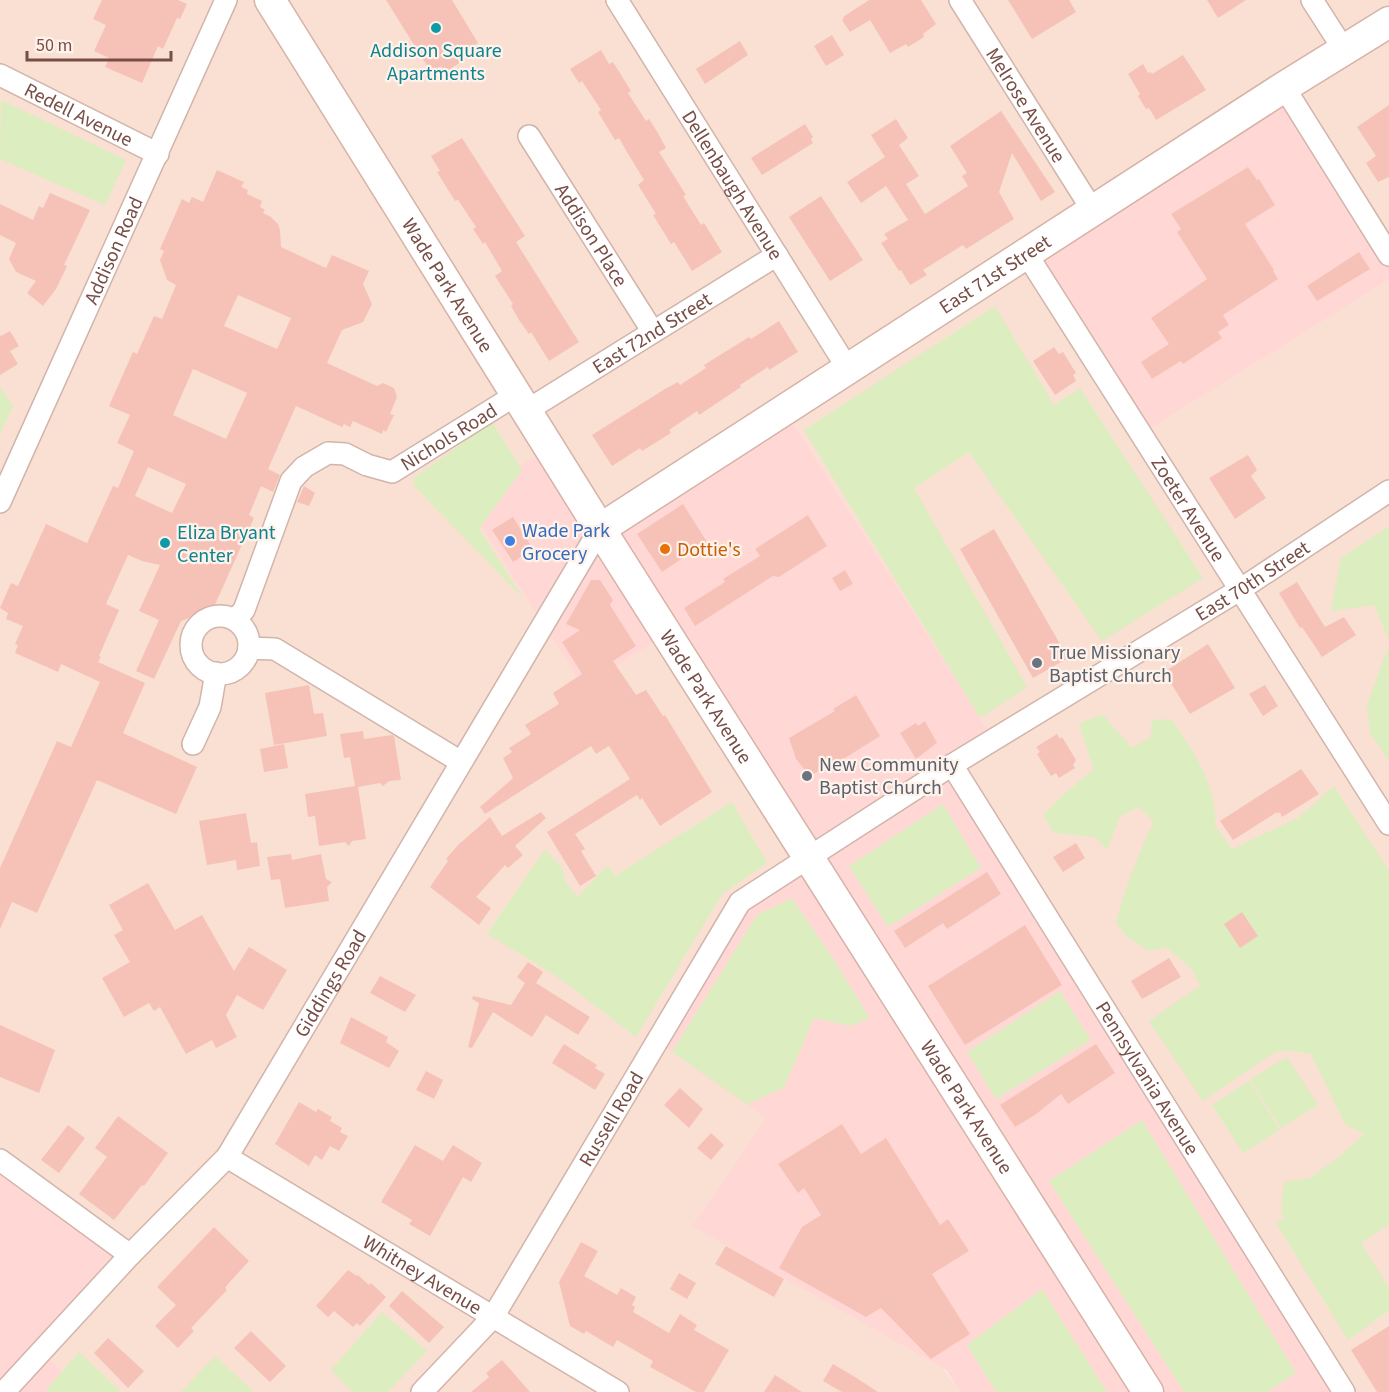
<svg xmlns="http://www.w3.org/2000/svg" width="1389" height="1392" viewBox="0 0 1389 1392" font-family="'Source Sans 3',sans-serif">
  <rect width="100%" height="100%" fill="#feede2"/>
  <path fill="#f9e0d3" d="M0 0H1389V255L1142 434 1389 280V1392H1344L952 765 994 739 785 410 667 634 809 858 657 1042 766 1117 960 1392H81L43 1350 0 1160Z"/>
  <path fill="#ffd8d5" d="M1284 87 1389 255V280L1142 434 1026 253Z
    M785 410 994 739 952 765 1344 1392H960L946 1370 692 1226 766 1118 657 1042 740 902 809 858 666 634 583 687 466 502 549 447 599 528Z
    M0 1160 130 1255 43 1350 81 1392H0Z"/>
  <path fill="#dcedbf" d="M1 100 126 160 105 205 0 159Z
    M995 306 1054 405 1080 388 1203 578 1102 641 969 452 914 488 1027 687 980 718 804 430Z
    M0 387 13 406 0 434Z
    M492 422 522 470 479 529 523 598 413 485 415 477Z
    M1389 526V640L1374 605 1331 611 1341 558Z
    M1389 645V761L1370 733 1367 704Z
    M1102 714 1132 748 1151 737 1152 720 1171 719C1192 748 1218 787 1215 825L1232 849 1298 818 1334 786 1389 871V1224L1361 1243 1389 1288V1310L1348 1340 1276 1223 1286 1216 1281 1214 1284 1182 1310 1178 1340 1156 1364 1134 1345 1124 1311 1054 1287 1050 1275 1052 1203 1101 1149 1021 1200 986 1192 969 1166 947 1149 951 1128 938 1116 923C1125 888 1138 854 1154 822L1139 807 1120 816 1107 850 1095 837 1054 833 1043 815 1063 795 1094 769 1079 724Z
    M732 802 767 863 722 894 636 1037 555 975 487 934 545 849 563 869 564 879 577 897 608 865 615 876Z
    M943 804 981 868 888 927 849 866Z
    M792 898 834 960 870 1018 851 1026 814 1018 784 1088 747 1104 672 1052 757 915Z
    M1060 991 1091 1040 996 1099 967 1052Z
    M1287 1057 1318 1105 1281 1128 1250 1080Z
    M1249 1081 1280 1130 1243 1153 1212 1105Z
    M1142 1120 1296 1373 1267 1392H1184L1049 1181Z
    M1042 1289 1107 1392H996L967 1345Z
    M382 1312 427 1351 388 1392H353L331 1370Z
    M79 1352 121 1392H48L46 1390Z
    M215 1356 254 1392H181Z"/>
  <path fill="#f6c2b7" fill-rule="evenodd" d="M102 0H178L187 4 180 19 177 18 163 49 158 46 142 83 105 67 109 58 94 51 106 25 93 19Z
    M386 0H452L478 43 457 56 461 62 445 72 441 66 431 72Z
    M869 0H921L936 24 923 34 924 37 908 47 906 44 890 53 870 20 850 32 842 20 844 18 843 17Z
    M1008 0H1069L1076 12 1032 39Z
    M1207 0H1246L1218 18Z
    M832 35 844 55 826 66 814 46Z
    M740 41 748 55 705 84 696 69Z
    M601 50 609 64 613 62 631 91 628 93 646 121 649 119 658 133 666 148 659 152 686 195 683 196 701 225 704 223 722 252 692 271 674 242 671 244 653 215 656 214 638 185 644 180 627 152 619 138 615 140 598 112 601 110 582 81 579 83 570 69Z
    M1183 55 1206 90 1156 120 1149 108 1146 109 1138 96 1140 94 1128 74 1143 64 1148 73 1151 72 1152 74Z
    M1389 105V177L1378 182 1366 163 1376 156 1357 127Z
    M1001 111 1055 192 1041 201 1012 153 999 192 1014 219 966 249 963 245 923 270 927 275 910 285 901 270 899 271 881 243 888 239 884 234 908 220 886 186 861 203 847 182 885 157 871 135 896 119 908 138 899 145 919 176 906 184 925 214 968 186 962 176 967 173 950 146Z
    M805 124 813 137 811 139 813 143 762 175 751 158Z
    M462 138 525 236 516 242 579 342 549 361 531 332 529 334 519 320 511 306 513 304 495 276 502 271 485 242 483 244 473 229 476 227 458 200 455 201 437 172 440 171 431 156Z
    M1248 167 1257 180 1259 179 1275 205 1245 224 1274 270 1273 271 1278 279 1223 315 1229 325 1218 332 1222 338 1183 364 1181 361 1152 379 1141 362 1169 344 1151 318 1207 279 1177 232 1181 229 1171 214Z
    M217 170 244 182 241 187 248 190 247 194 262 201 260 207 265 210 263 213 271 217 278 224 280 230 281 247 326 268 332 255 369 271 363 284 372 304 363 322 342 330 327 363 377 386 383 383 394 388 397 397 390 414 394 415 386 432 383 430 382 434 353 421 350 427 344 424 342 427 296 406 268 469 280 475 273 492 261 486 249 515 254 518 213 609 181 621 154 679 136 671 159 620 139 611 160 565 142 561 128 555 106 604 119 610 99 656 101 657 98 662 145 683 123 733 197 767 176 814 97 780 37 913 12 902 0 929V868L57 741 71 747 100 682 61 664 58 672 15 653 18 645 15 644 23 626 6 619 8 613 0 608 11 583 18 586 46 524 87 543 113 486 118 488 134 451 117 443 130 415 109 406 133 352 137 354 154 316 162 319 176 285 167 280 160 260 164 251 160 249 182 199 189 203 192 197 203 202ZM238 295 291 318 277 349 224 326ZM193 369 247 393 226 439 173 415ZM148 467 186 484 172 513 135 496Z
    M50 193 90 210 64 265 67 266 56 289 43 306 27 293 36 281 16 272 9 259 16 243 0 235V204L33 220 39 206 43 208Z
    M821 196 863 260 830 281 789 217Z
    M1359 252 1370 269 1317 301 1307 286Z
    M779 321 798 352 769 370 768 367 740 385 741 387 699 415 697 411 669 430 671 433 642 451 640 448 612 466 592 435 665 389 678 382 680 385 706 368 704 365 749 337 751 339Z
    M10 331 19 346 10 351 18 364 0 375V335L1 336Z
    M1054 347 1059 354 1063 352 1076 373 1073 375 1076 381 1055 395 1033 361Z
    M1248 455 1257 470 1251 476 1266 498 1235 519 1209 478Z
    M304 486 315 493 309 506 297 502Z
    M683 504 707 542 662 572 637 534Z
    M808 515 827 546 779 577 773 576 695 626 684 608 725 582 723 579 760 556 755 549Z
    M513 517 533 549 513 562 492 530Z
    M994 529 1068 658 1033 678 960 549Z
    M845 570 853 584 840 591 832 578Z
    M591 580H600L613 600 610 605 636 646 613 661 636 695 646 690 663 716 665 715 712 792 660 826 642 798 640 800 637 795 575 834 585 849 581 851 596 876 580 886 547 832 630 779 609 746 596 754 591 746 485 814 480 807 513 778 503 758 512 752 509 748 531 734 525 725 559 704 553 693 582 674 562 642 580 630 566 624Z
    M1297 582 1325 627 1344 617 1356 635 1322 657 1302 627 1300 628 1279 593Z
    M1208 644 1235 688 1190 714 1164 672Z
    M309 685 314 714 323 713 327 736 274 745 265 693Z
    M1265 685 1278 706 1263 716 1249 694Z
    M856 695 880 736 829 768 827 766 810 776 796 759 789 738 835 711 833 709Z
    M925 721 937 743 916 759 900 733 916 723 918 726Z
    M363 731 364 739 392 735 394 736 401 780 389 781 383 786 380 783 358 787 366 839 352 841 349 846 345 842 319 846 315 816 308 817 305 794 355 786 350 757 344 758 340 734Z
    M1057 734 1060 739 1062 737 1076 760 1073 765 1075 768 1059 778 1056 773 1051 776 1037 754 1040 752 1036 747Z
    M284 744 288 768 264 772 260 749Z
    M1301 769 1319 794 1282 817 1280 812 1278 814 1277 812 1233 840 1220 821Z
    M541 812 546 818 515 846 523 855 508 868 505 865 476 897 491 908 479 925 430 887 448 861 446 859 458 845 490 817 502 836Z
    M246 813 251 843 257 842 260 866 237 870 236 860 207 865 199 821Z
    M1076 843 1085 858 1063 872 1053 857Z
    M291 854 292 860 321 854 326 879 332 882 327 887 329 901 285 908 280 879 271 880 267 857Z
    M987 872 1001 894 947 929 943 923 905 948 894 931Z
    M148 883 175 930 202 915 234 971 249 947 287 970 263 1010 237 995 226 1015 237 1037 216 1048 212 1040 186 1054 160 1007 154 1011 149 1003 124 1017 102 978 130 962 114 935 123 930 109 905Z
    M1242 912 1258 936 1240 948 1224 924Z
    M1025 925 1062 985 965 1045 928 986Z
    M1169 958 1181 977 1142 999 1131 981Z
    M528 962 543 972 536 983 590 1017 578 1035 546 1015 532 1037 493 1012 472 1048 468 1047 479 1003 472 999 473 996 511 1005 525 983 517 977Z
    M380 976 416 995 405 1012 370 993Z
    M351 1017 388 1037 386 1042 399 1051 389 1068 340 1043Z
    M0 1025 55 1050 39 1093 0 1077Z
    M564 1044 597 1065 595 1068 605 1074 595 1090 552 1063Z
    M1096 1044 1115 1073 1068 1104 1061 1094 1035 1115 1015 1127 1000 1105Z
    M426 1071 443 1080 434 1099 416 1090Z
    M680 1088 703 1109 689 1128 664 1105Z
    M299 1102 316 1112 318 1109 332 1117 330 1121 342 1128 340 1132 348 1136 339 1151 330 1146 322 1160 315 1155 309 1166 275 1144Z
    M118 1116 168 1153 144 1186 142 1185 114 1220 79 1194 107 1157 95 1148Z
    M842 1124 861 1154 886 1138 940 1225 948 1219 969 1251 932 1274 970 1334 931 1359 881 1308 866 1317 779 1268 802 1227 821 1215 804 1188 798 1193 778 1164Z
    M68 1125 85 1138 59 1173 41 1160Z
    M711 1133 724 1145 711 1160 697 1148Z
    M415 1145 443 1161 453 1145 482 1163 471 1182 463 1177 430 1236 409 1224 412 1220 381 1202Z
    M214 1227 249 1261 228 1284 225 1288 227 1290 191 1328 194 1331 178 1348 155 1326 176 1305 157 1287Z
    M581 1242 598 1251 584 1276 617 1295 621 1288 636 1297 632 1305 635 1307 633 1312 669 1333 680 1314 697 1325 694 1330 729 1350 704 1392H696L650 1367 653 1361 617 1340 613 1347 586 1331 584 1334 570 1326 559 1282Z
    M726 1246 784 1279 774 1297 715 1264Z
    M348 1270 357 1276 358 1275 369 1285 371 1283 386 1297 360 1326 357 1323 353 1327 334 1311 328 1317 316 1306Z
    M679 1273 696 1283 687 1299 670 1289Z
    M402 1291 444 1327 429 1343 389 1306Z
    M1389 1326V1392H1377L1351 1350Z
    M251 1331 286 1366 270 1382 234 1348Z
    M108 1338 144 1371 128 1388 94 1353Z
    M502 1360 530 1392H471L489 1377 486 1373Z
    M833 1364 855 1377 878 1392H842L823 1381Z
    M775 1375 802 1392H764Z"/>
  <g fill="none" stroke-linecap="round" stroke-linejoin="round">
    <g stroke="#d2b4aa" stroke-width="24">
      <g id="street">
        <path id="s1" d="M617 0 848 369"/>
        <path id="s2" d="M960 0 1093 211"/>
        <path d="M1312 0 1344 50"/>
        <path id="s3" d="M0 75 158 154"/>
        <path d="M1284 87 1389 255"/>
        <path id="s4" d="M529 136 653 332"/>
        <path id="s5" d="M1026 253 1389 824"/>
        <path id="s6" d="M526 411 777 255"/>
        <path id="s7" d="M0 502 226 0"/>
        <circle cx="220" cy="645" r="29"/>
        <path id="s8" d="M235 620 244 610 291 481 304 467 328 453 345 454 367 465 392 472 516 395"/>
        <path d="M249 648 275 649 461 762"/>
        <path d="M193 744 210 707 216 673"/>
        <path id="s9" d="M952 765 1344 1392"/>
        <path id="s10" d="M227 1157 618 1392"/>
        <path d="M0 1160 130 1255"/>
        <path id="s11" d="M4 1392 130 1255 227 1157 600 529"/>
        <path id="s12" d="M422 1392 493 1317 740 902 952 765 1241 589 1389 491"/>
      </g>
    </g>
    <g stroke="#d6b2a7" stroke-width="33">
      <g id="secondary">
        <path id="s13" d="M270 0 600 529 1148 1392"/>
        <path id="s14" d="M600 529 1284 87 1389 22"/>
      </g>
    </g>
    <use href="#street" stroke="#fff" stroke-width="21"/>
    <use href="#secondary" stroke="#fff" stroke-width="30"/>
  </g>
  <g fill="#0f9aa8" stroke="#fff2ea" stroke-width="2">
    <circle cx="436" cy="28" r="6"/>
    <circle cx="165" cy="543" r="6"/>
  </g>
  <circle fill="#3f7fe0" stroke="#fff2ea" stroke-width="2" cx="510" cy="541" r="6"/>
  <circle fill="#e8710a" stroke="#fff2ea" stroke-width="2" cx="665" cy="549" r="6"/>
  <g fill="#6b7280" stroke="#fff2ea" stroke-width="2">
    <circle cx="1037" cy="663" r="6"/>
    <circle cx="807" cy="776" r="6"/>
  </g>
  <g text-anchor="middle" stroke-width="4.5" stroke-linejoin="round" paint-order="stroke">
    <g font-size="20" fill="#0d838f" stroke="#fff2ea">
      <text x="436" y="57">Addison Square<tspan x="436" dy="23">Apartments</tspan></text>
      <text x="177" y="539" text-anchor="start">Eliza Bryant<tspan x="177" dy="23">Center</tspan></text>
    </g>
    <g font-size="20" fill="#784d46" stroke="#fff2ea">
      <text dy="7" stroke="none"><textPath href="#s2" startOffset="124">Melrose Avenue</textPath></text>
      <text dy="7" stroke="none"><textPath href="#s3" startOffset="88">Redell Avenue</textPath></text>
      <text dy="7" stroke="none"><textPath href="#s1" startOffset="218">Dellenbaugh Avenue</textPath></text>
      <text dy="7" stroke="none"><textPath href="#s4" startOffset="117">Addison Place</textPath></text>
      <text dy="7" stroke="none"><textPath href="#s7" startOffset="276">Addison Road</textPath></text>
      <text dy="7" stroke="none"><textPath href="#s14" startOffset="470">East 71st Street</textPath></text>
      <text dy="7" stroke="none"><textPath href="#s13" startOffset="336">Wade Park Avenue</textPath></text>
      <text dy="7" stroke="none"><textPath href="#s6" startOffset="148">East 72nd Street</textPath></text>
      <text dy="7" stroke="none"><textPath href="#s8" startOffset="332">Nichols Road</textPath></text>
      <text dy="7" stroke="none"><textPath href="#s5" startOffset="303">Zoeter Avenue</textPath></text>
      <text dy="7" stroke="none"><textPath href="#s12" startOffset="1191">East 70th Street</textPath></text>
      <text dy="7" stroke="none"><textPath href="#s13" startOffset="822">Wade Park Avenue</textPath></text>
      <text dy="7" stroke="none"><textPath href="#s11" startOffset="526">Giddings Road</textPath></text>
      <text dy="7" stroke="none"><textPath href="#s9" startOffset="369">Pennsylvania Avenue</textPath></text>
      <text dy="7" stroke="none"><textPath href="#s13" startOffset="1308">Wade Park Avenue</textPath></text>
      <text dy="7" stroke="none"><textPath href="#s12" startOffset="334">Russell Road</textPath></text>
      <text dy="7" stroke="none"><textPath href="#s10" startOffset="228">Whitney Avenue</textPath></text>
    </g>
    <g font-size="20" fill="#366cbe" stroke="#fff2ea" text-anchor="start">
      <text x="522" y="537">Wade Park<tspan x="522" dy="23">Grocery</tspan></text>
    </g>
    <g font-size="20" fill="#c56008" stroke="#fff2ea" text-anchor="start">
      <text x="677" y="556">Dottie's</text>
    </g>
    <g font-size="20" fill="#5b616d" stroke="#fff2ea" text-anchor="start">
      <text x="1049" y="659">True Missionary<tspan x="1049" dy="23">Baptist Church</tspan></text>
      <text x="819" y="771">New Community<tspan x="819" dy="23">Baptist Church</tspan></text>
    </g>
  </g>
  <path d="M27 51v9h144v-9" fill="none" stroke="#784d46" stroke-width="3"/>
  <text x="36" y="51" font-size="18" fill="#784d46" stroke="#fff2ea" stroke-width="4.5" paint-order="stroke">50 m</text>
</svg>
